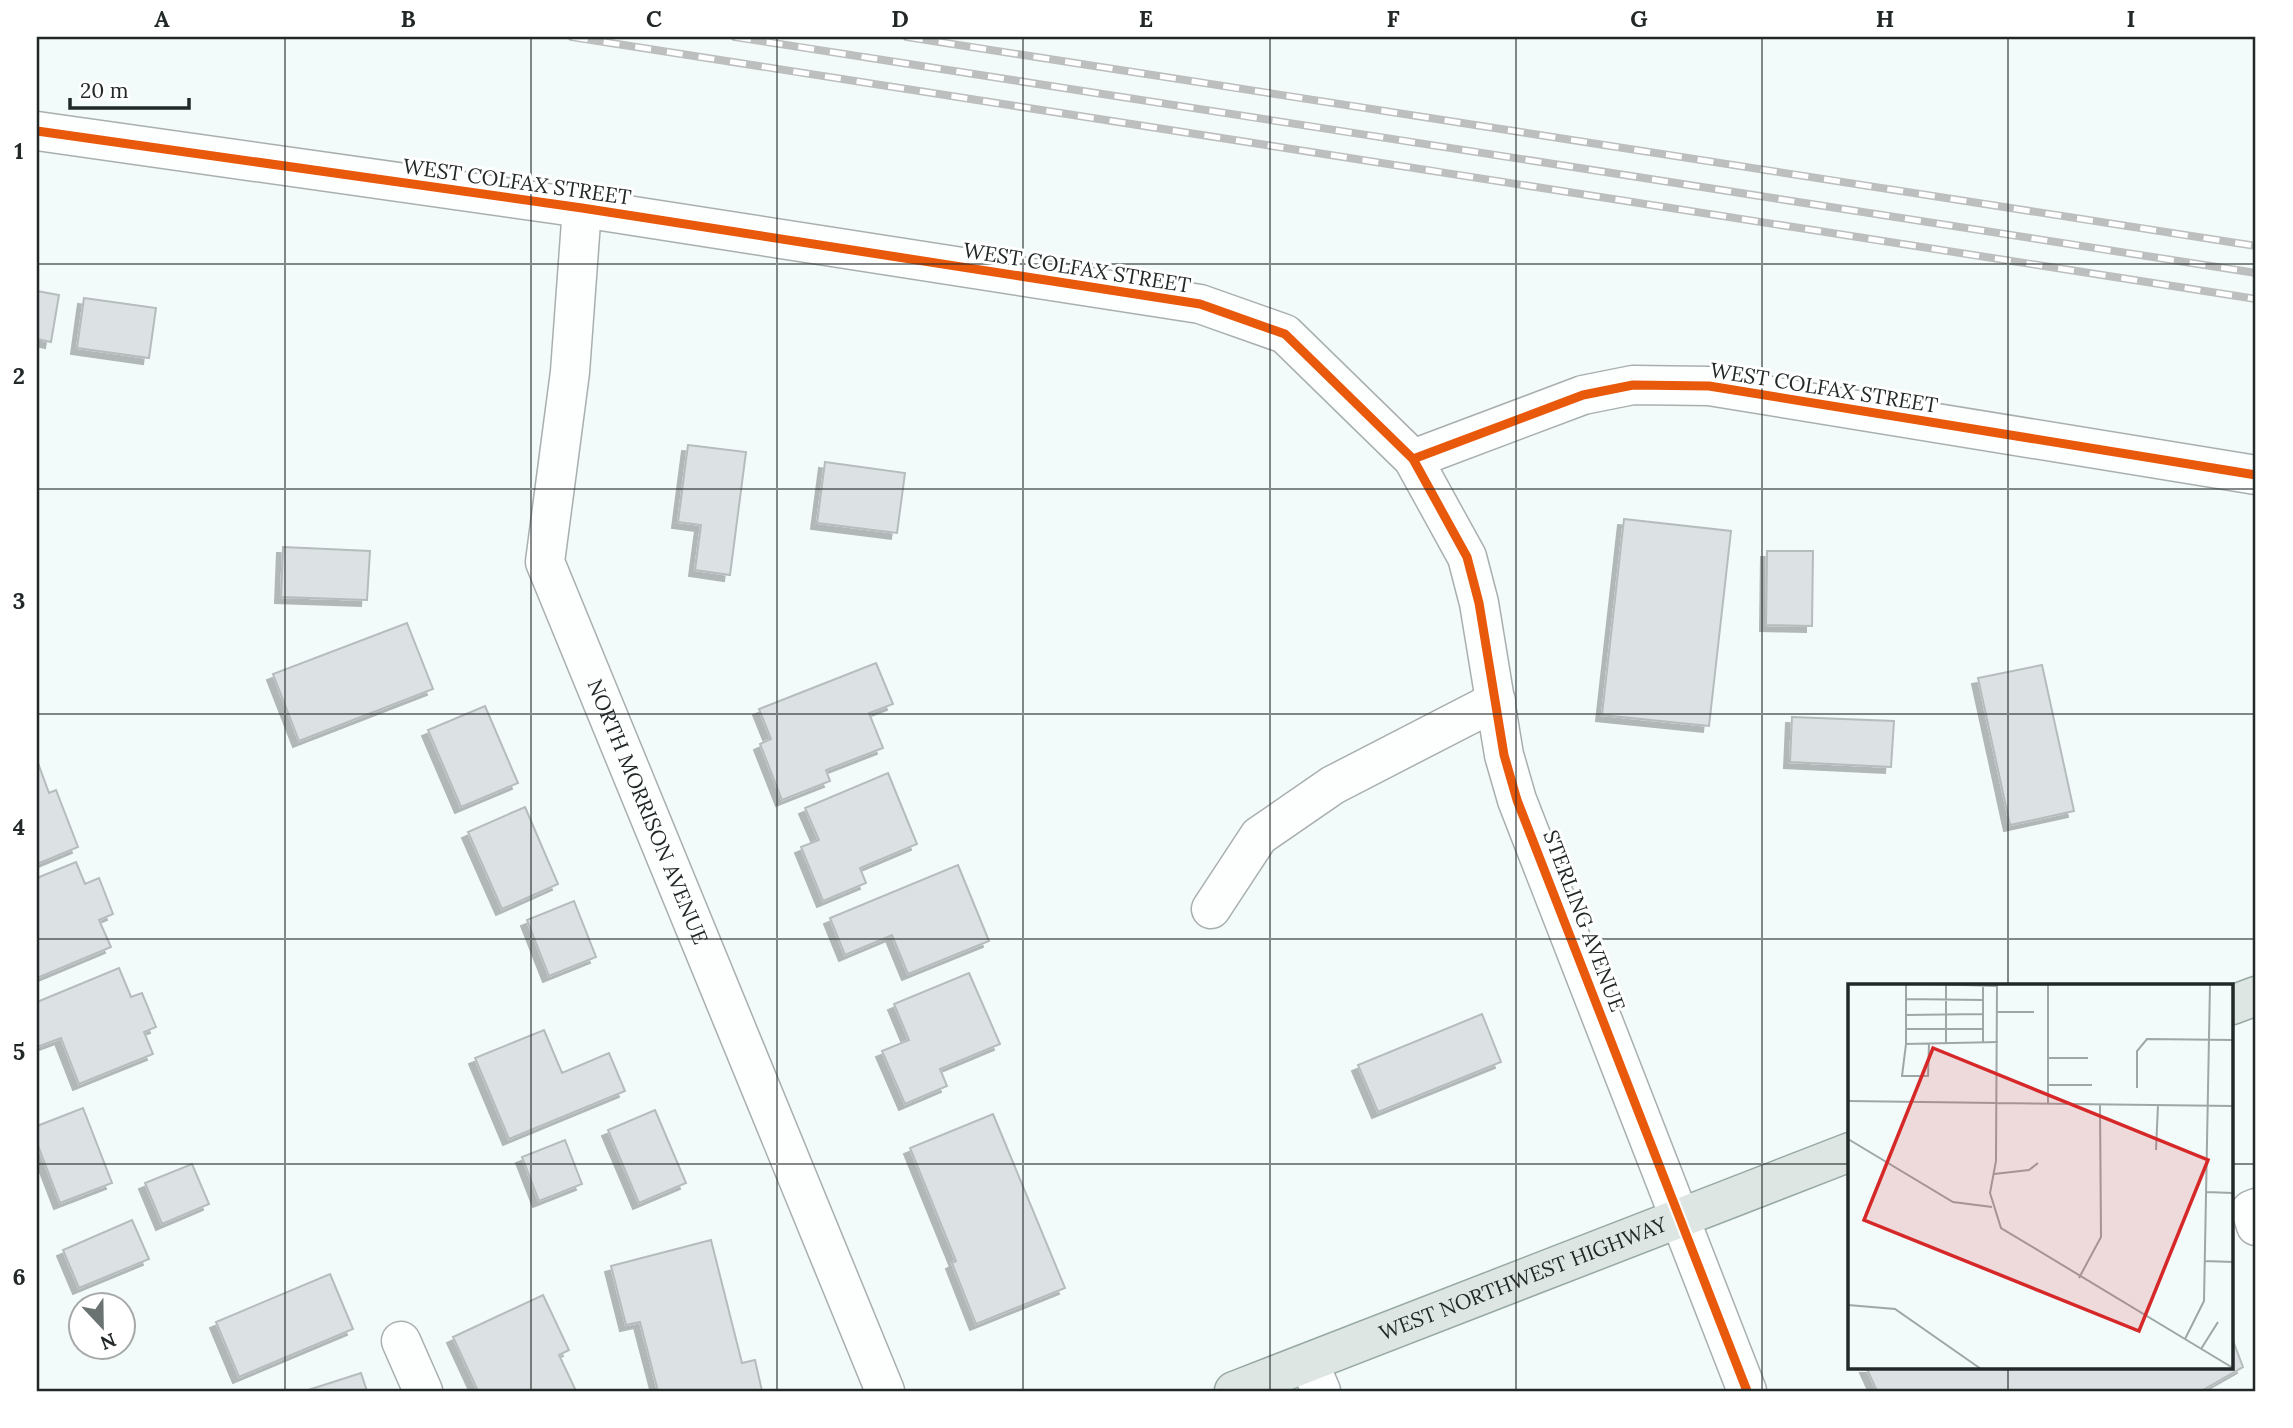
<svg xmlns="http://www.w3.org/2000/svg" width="2293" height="1428" viewBox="0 0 2293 1428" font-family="Lora,serif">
  <defs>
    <filter id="shadow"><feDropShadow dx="-6" dy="6" stdDeviation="0" flood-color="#0004"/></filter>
  </defs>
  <rect width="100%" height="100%" fill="#f2fafa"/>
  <path fill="#dce2e3" stroke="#b6bcbd" stroke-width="2" filter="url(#shadow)" d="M37 291 59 295 51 342 37 339Z
    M84 298 156 308 149 358 77 348Z
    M688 445 746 452 730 575 695 570 701 525 678 522Z
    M825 462 905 473 897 533 817 523Z
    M1624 519 1731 531 1709 726 1602 715Z
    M283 547 370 551 367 600 281 597Z
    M1767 551H1813L1812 626 1766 625Z
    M407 623 433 689 299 741 273 674Z
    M876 663 893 704 869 713 883 748 826 770 830 781 782 800 760 744 771 739 759 709Z
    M2042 665 2074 811 2010 825 1978 678Z
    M485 706 518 783 461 807 428 730Z
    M1792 717 1894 721 1891 767 1790 762Z
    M38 763 49 793 56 790 78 847 37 864Z
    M888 773 917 844 860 868 866 883 823 901 801 847 819 840 805 808Z
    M525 807 558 884 502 909 468 832Z
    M76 862 85 884 99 878 113 914 99 920 111 947 37 978V878Z
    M958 865 989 941 908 974 892 935 845 955 830 918Z
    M574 901 596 957 549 976 527 920Z
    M119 968 131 997 142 993 156 1027 144 1032 153 1054 79 1084 61 1038 37 1047V1002Z
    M969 973 1000 1044 940 1069 947 1086 905 1104 882 1051 909 1040 894 1004Z
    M1482 1014 1501 1062 1378 1112 1358 1065Z
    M544 1030 562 1073 609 1053 625 1091 509 1139 475 1058Z
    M83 1108 112 1183 60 1203 37 1143V1126Z
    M655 1110 686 1183 639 1203 608 1130Z
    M993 1114 1065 1288 976 1324 952 1263 956 1261 910 1148Z
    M565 1140 582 1184 539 1201 522 1157Z
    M192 1164 209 1204 162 1224 145 1183Z
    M132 1220 149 1259 79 1288 63 1250Z
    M711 1240 742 1363 755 1360 762 1391H658L640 1322 626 1325 611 1266Z
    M330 1274 353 1329 239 1377 216 1322Z
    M543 1295 569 1350 559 1355 576 1391H478L453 1337Z
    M2232 1338 2243 1367 2201 1391H1877L1866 1367H2232Z
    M361 1373 367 1391H305Z"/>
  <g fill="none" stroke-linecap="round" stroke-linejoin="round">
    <g stroke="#a9afaf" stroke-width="41">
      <g id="minor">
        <path d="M37 131 582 208 1200 304 1285 334 1413 459 1467 557 1479 603 1504 755 1517 800 1747 1391"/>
        <path id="s1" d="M582 208 570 372 545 562 885 1391"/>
        <path d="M1413 459 1583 395 1633 385 1709 386 2256 475"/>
        <path d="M1211 909 1259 836 1333 785 1496 701"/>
        <path d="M2256 1208 2251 1210 2256 1226"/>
        <path d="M401 1341 423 1391"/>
        <path d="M1309 1363 1321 1391"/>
      </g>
    </g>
    <g stroke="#97a9a3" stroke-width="41">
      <g id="major">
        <path d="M2232 1005 2256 996"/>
        <path id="s2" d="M1234 1391 1850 1152"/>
      </g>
    </g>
    <use href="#minor" stroke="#fdfefe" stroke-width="38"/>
    <use href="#major" stroke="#dde6e2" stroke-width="38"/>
    <g stroke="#bdbebe" stroke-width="8">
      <path id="rail" d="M572 37 2256 299
        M735 37 2256 273
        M907 37 2256 246"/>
    </g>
    <use href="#rail" stroke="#fff" stroke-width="5" stroke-dasharray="16" stroke-linecap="butt"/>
    <g stroke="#fff" stroke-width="13">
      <path id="cycleway" d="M37 131 582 208 1200 304 1285 334 1413 459 1467 557 1479 603 1504 755 1517 800 1747 1391
        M1413 459 1583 395 1633 385 1709 386 2256 475"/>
    </g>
    <use href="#cycleway" stroke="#e8590c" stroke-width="9"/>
  </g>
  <path fill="none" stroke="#222828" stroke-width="2" stroke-opacity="0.55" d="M285 37V1391M531 37V1391M777 37V1391M1023 37V1391M1270 37V1391M1516 37V1391M1762 37V1391M2008 37V985M37 264H2256M37 489H2256M37 714H2256M37 939H2256M37 1164H1850M2232 1164H2256M2008 1367V1391"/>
  <g text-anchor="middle" stroke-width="6" stroke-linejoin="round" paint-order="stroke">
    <g font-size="21" fill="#222828" stroke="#fff">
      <text transform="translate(517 182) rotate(8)" y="7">WEST COLFAX STREET</text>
      <text transform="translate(1077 268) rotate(9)" y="7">WEST COLFAX STREET</text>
      <text transform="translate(1824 388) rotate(9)" y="7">WEST COLFAX STREET</text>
      <text dy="7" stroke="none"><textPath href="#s1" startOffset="626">NORTH MORRISON AVENUE</textPath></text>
      <text transform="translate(1584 921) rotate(69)" y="7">STERLING AVENUE</text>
      <text dy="7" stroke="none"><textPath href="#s2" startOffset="310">WEST NORTHWEST HIGHWAY</textPath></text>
    </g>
  </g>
  <g transform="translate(1848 984)">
    <rect width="385" height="385" fill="#f2fafa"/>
    <path fill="none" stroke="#9fa6a6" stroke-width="2" d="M58 0V60L150 58M84 0 149 2M149 0 148 177 142 209 153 244 385 384M98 1V59M58 15 135 16M149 28H186M58 31 135 30M58 45H135M135 58V1M58 60 54 92H80L81 60M200 74H240M200 101H244M289 104V67L299 55 385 56M0 117 385 122M200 120V0M0 155 105 218 144 223M308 166 310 121M146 190 181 186 190 179M358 208 385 209M357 277 385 278M231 294 253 253 252 121M0 321 47 325 133 385M337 355 356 317 362 0M353 365 370 338"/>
    <path fill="#d62828" fill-opacity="0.15" stroke="#d62828" stroke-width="3.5" d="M85 64 360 176 291 347 16 236Z"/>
    <rect width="385" height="385" fill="none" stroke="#222828" stroke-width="3.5"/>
  </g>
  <rect width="2293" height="1428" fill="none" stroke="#ffffff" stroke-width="77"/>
  <g transform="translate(102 1326) rotate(158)"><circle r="33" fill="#ffffff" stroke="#a7a9a9" stroke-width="2"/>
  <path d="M0-5L12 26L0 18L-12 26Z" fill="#6b7272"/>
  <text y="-10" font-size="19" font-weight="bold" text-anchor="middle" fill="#222828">N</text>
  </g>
  <path d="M70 98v10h119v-10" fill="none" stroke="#222828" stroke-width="3.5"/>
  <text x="80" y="98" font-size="21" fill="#222828" stroke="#ffffff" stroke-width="5" paint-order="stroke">20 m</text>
  <rect x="38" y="38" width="2216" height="1352" fill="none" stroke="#222828" stroke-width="2.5"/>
  <g font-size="23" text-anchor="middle" font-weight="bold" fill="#222828">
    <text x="162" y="27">A</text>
    <text x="408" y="27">B</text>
    <text x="654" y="27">C</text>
    <text x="900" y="27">D</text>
    <text x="1146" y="27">E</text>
    <text x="1393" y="27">F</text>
    <text x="1639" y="27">G</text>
    <text x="1885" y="27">H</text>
    <text x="2131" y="27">I</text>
    <text x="19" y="159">1</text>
    <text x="19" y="384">2</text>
    <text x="19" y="609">3</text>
    <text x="19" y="835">4</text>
    <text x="19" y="1060">5</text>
    <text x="19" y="1285">6</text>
  </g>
</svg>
